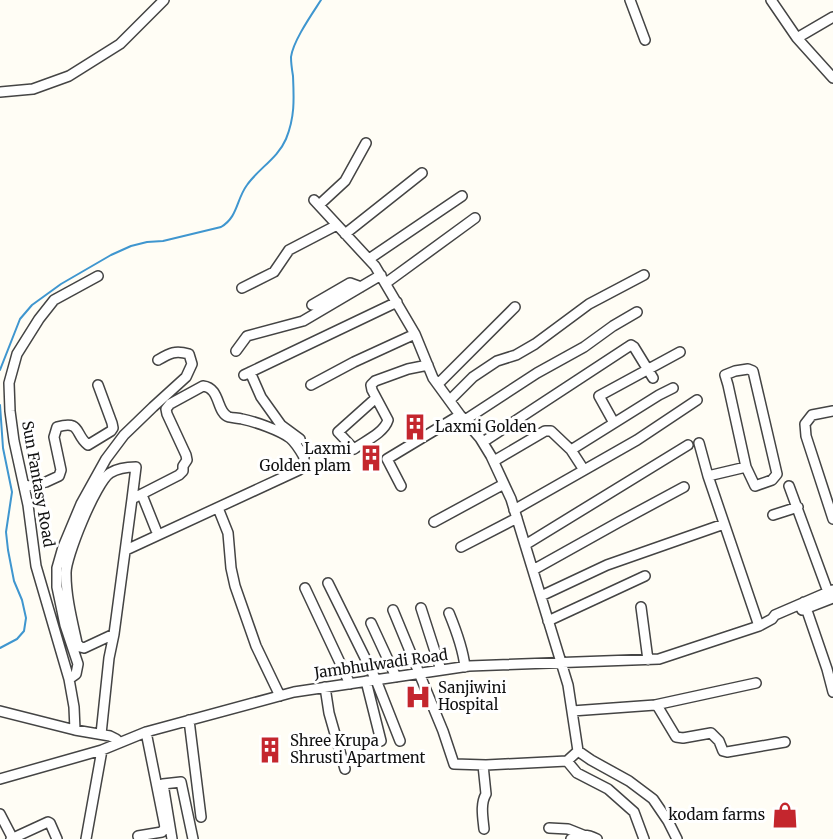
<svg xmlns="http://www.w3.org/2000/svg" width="833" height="839" viewBox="0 0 833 839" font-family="Merriweather,serif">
  <rect width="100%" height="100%" fill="#fffdf5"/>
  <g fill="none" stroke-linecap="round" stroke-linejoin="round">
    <path stroke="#3f96cf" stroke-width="2" d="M0 370 20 319 32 305 61 284 111 255 131 246 147 242 163 241 221 227C238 217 236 200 247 185 258 169 278 158 286 139 295 117 294 99 293 76 292 70 291 63 291 57 293 41 312 14 321 0
      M0 405 3 448 12 492 6 532 8 550 14 581 22 600 26 618 24 631 17 639 0 648"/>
    <g stroke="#444" stroke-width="12">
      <path id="minor" d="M630 0 645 40
        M771 0 797 38 833 78
        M797 38 833 17
        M0 92 33 89 69 76 120 44 164 0
        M314 200 375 266 415 334 433 378 460 415 480 438 491 456 511 499 568 685 578 751 591 760 629 781 653 799 668 821 677 839
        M319 205 345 181 366 143
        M345 234 422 173
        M369 259 462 196
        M386 283 475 218
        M242 288 274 272 289 250 337 225
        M312 305 350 283 361 287
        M236 351 247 336 303 321 381 275
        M748 369 753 371 777 474 772 480 755 486 746 467 728 385 725 375 735 371Z
        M250 372 261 397 281 425 300 439
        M244 375 397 302
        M438 384 515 307
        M311 385 354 362 415 334
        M376 398 338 432 354 449C365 441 384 433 388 420L372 390 371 385 375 381 408 369 428 365
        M450 400 473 377 497 361 516 355 535 344 589 304 644 275
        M833 411 812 415 805 424 806 436 833 519
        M465 420 537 373 584 347 613 326 637 312
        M614 423 599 396 680 352
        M483 442 631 345 634 347 653 378
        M699 443 708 476 759 626
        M494 461 545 431H551L571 450
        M584 470 571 450 659 395 673 388
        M708 476 746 467
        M401 486 387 459 460 415
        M789 486 828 592
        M24 487 46 482 59 476 61 470 54 437 57 427C82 420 74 434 88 445L111 431 113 428 112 423 98 385
        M142 495 156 530
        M218 508 228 533 231 568 235 586 256 646 280 696
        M514 510 637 440 697 400
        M773 515 798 507
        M434 522 504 484
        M525 545 688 445
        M461 547 517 518
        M533 570 619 522 684 487
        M328 583 376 680 400 741
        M305 588 350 684
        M541 596 607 565 724 524
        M804 602 827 669 833 692
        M641 607 648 660
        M421 608 441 670
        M393 610 443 731 454 764 486 765 567 761 578 751
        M802 610 833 598
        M449 613C456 630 463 648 465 667
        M548 621 645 576
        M371 623 396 677
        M114 634 84 648 80 647 77 643C72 620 66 597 66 574 65 558 96 482 110 473 118 468 127 467 136 467L132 499
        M69 679 76 674 78 664 65 625 57 587V568L63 547 81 504 106 459 124 435 153 407 186 377 192 364 189 354C175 350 170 353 158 360
        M366 681 381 741
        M325 687 329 713 345 769
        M655 705 756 683
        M0 711 75 730 110 736 116 739 119 742
        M572 711 655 705 658 707 676 737 683 738 711 733 719 741 723 751 727 752 785 742
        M189 720 201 817
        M75 730 74 707 69 679 36 566 28 505 14 441 10 411 9 383 17 354 39 319 54 300 98 276
        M101 734 109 658 114 634 132 499 179 475 183 471V466L187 460 186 455 167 414 166 409 170 404 203 386C221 388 216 413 229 417 233 418 238 418 242 419 256 422 279 430 290 438 296 443 300 450 304 457L303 467 299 470 126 550
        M567 761 577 773 608 789 634 812 644 839
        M483 765 486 794C480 804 483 818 484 829
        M0 779 102 750 146 732 294 692 469 666 659 659 759 626 772 619 775 615 833 590
        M0 814 13 839
        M549 828 568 829 583 835
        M11 839 48 822 50 823 57 839
        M86 839 102 750
        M139 839 138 836 162 832 165 827 146 732
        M172 839 163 784 181 782 193 839
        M571 839C581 834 587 834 597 839"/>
    </g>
    <use href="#minor" stroke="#fff" stroke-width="9"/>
  </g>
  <defs>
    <g id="building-bare" transform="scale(2.07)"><path d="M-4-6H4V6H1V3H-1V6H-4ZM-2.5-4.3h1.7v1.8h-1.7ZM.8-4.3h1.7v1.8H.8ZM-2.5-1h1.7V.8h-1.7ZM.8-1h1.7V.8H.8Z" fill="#c4262e" stroke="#fff" stroke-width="2.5" paint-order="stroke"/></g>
    <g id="hospital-bare" transform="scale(2.07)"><path d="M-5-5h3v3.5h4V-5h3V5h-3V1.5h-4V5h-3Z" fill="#c4262e" stroke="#fff" stroke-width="2.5" paint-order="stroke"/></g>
    <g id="shop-bare" transform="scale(2.07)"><path d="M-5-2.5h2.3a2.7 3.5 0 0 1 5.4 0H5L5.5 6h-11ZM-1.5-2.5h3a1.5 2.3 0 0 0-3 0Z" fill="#c4262e" stroke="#fff" stroke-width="2.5" paint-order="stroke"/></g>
  </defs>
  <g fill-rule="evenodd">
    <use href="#building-bare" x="415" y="427"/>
    <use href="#building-bare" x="371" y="458"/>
    <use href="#hospital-bare" x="418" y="697"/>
    <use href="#building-bare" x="270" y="750"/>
    <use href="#shop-bare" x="785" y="815"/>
  </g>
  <g text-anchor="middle" stroke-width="6" stroke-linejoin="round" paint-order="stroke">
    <g font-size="15" fill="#111" stroke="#fff" text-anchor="start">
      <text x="435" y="432">Laxmi Golden</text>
      <text x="351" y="454" text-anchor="end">Laxmi<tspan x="351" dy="17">Golden plam</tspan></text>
      <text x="438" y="693">Sanjiwini<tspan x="438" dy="17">Hospital</tspan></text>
      <text x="290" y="746">Shree Krupa<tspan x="290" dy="17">Shrusti Apartment</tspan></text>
      <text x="765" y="820" text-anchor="end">kodam farms</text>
    </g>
    <g font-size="15" fill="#111" stroke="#fff">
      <text transform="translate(38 484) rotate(80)" y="5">Sun Fantasy Road</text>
      <text transform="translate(381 664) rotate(-8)" y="5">Jambhulwadi Road</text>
    </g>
  </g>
</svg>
